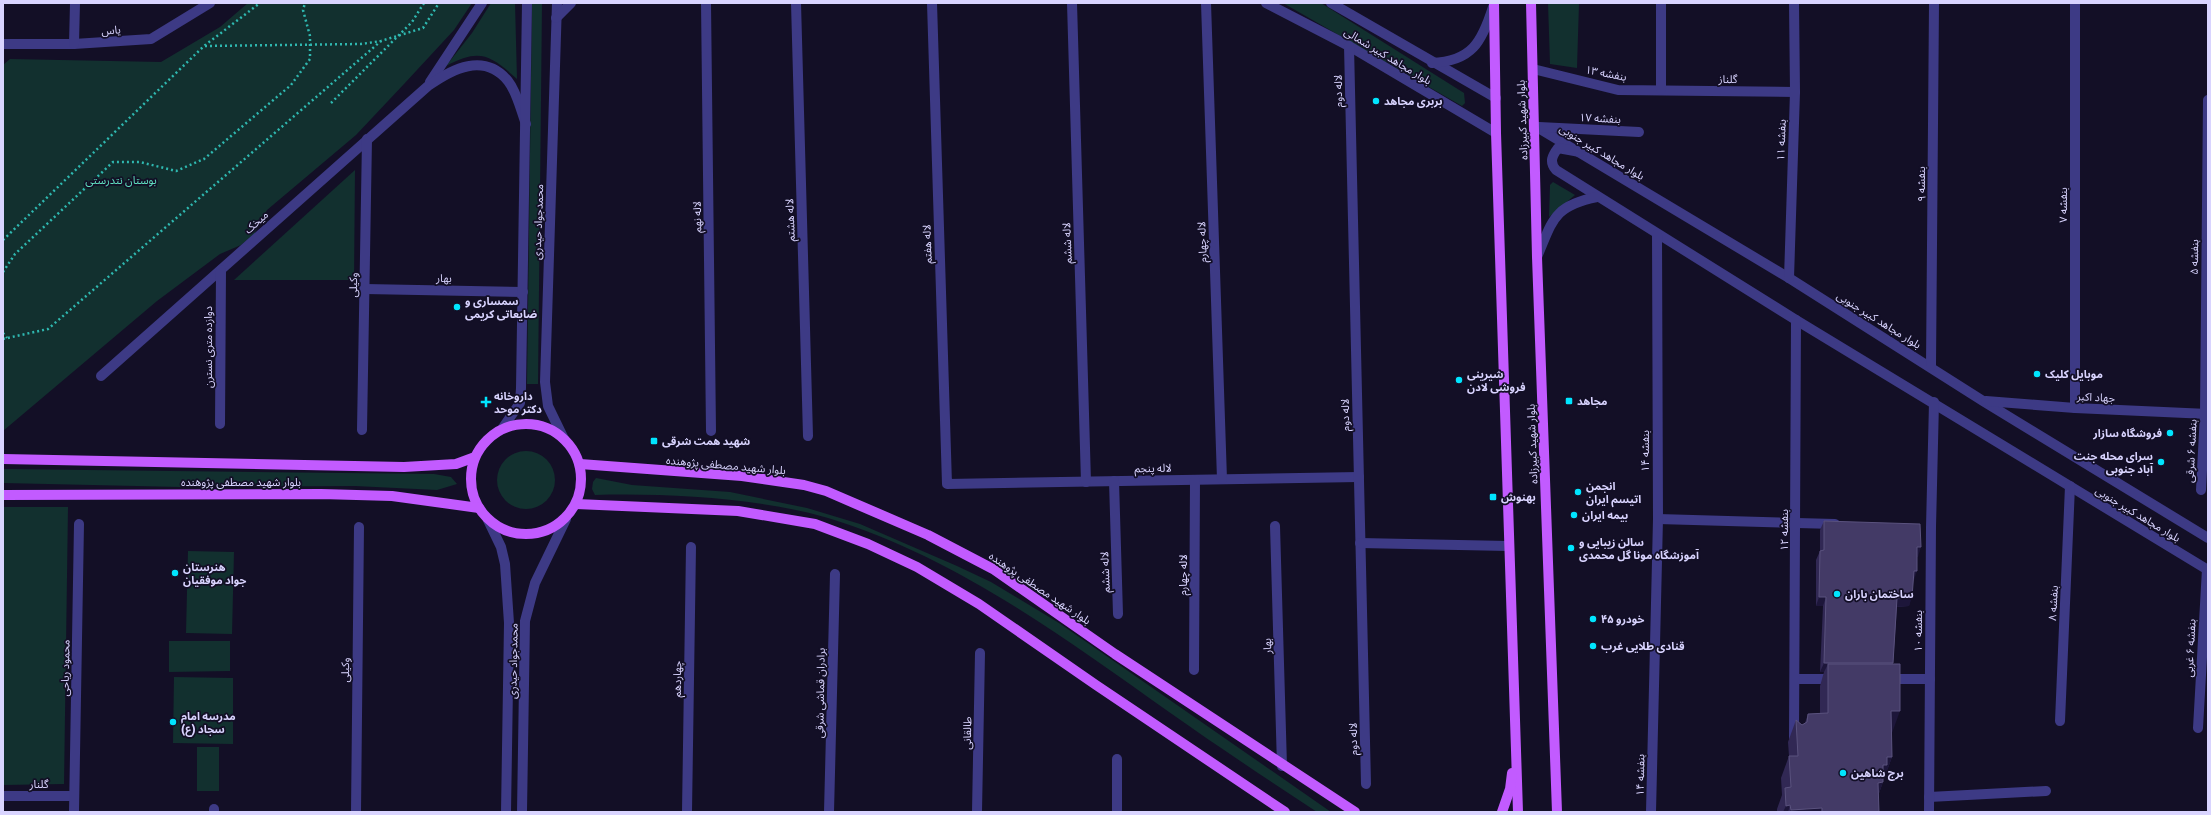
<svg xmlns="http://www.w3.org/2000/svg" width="2211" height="815" font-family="Signika,'Noto Sans Arabic',sans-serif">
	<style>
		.green { fill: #12302f }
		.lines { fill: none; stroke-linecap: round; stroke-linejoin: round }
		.path { stroke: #2fb8b0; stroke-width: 2.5; stroke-dasharray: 2 3; stroke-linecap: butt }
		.minor { stroke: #3d3a85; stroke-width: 10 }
		.major { stroke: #c25bff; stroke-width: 10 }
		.wall { fill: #312854 }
		.shaded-wall { fill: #1d163a }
		.building { fill: #433a66; stroke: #5a527e }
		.poi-dot { fill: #00e5ff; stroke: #130f26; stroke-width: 1.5 }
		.labels { text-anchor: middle; stroke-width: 3.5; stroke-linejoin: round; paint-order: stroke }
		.street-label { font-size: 11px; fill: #d9d4ff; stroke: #130f26 }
		.poi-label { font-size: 11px; font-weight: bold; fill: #d9d4ff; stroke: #130f26; text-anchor: start }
		.park-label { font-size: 11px; fill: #5fe0c0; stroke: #130f26 }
	</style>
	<rect width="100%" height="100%" fill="#130f26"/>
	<g class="green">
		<polygon points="248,3 472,3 454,30 404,84 356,135 267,210 254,234 241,245 220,254 157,301 3,431 3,65 10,59 161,62 220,27"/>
		<path d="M491,3H515L517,79C490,55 480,48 446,66L472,33Z"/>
		<polygon points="532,3 542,3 538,384 527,384"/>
		<polygon points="1283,3 1321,3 1464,93 1465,103 1462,106"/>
		<polygon points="1548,3 1579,3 1577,68 1550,64"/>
		<polygon points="355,170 354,280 234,280"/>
		<polygon points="1553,182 1575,195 1549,217 1550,185"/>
		<circle cx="526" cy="480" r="29"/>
		<polygon points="3,469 434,474 451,477 457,484 437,490 355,486 181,487 3,483"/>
		<path d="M596,478L632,485L730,492L807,508L860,524L957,566L991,582L1059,623L1331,812H1317C1267,779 1217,746 1169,712C1063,637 954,556 828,518C760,498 667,493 595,495L592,489L593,482Z"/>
		<polygon points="3,507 68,507 64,784 3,785"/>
		<polygon points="188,551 234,552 232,634 186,633"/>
		<polygon points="169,641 230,641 230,671 169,672"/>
		<polygon points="174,677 233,678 233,744 173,743"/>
		<rect x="197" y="747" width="22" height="44"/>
	</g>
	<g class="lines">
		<g class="path">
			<polyline points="205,46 361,44 381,41 423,28 439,3"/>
			<polyline points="331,103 412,22 424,3"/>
			<polyline points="3,240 204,46 260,3"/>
			<polyline points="3,272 15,254 113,162 140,162 176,171 204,159 291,85 310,59 310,36 303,10 305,3"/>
			<polyline points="3,333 7,338"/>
			<polyline points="3,339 48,329 381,41"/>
		</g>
		<g class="minor">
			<polyline points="557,3 545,382 548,406 564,439"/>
			<polyline points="706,3 711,431"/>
			<polyline points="796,3 808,436"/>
			<polyline points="932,3 947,484 1359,477"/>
			<polyline points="1072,3 1086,482"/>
			<polyline points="1206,3 1222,479"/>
			<polyline points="1266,3 1349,46 1496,133"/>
			<polyline points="1331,3 1496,98"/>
			<polyline points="2075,3 2075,408"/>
			<polyline points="556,18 571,3"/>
			<polyline points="3,44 74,44 151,39 210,3"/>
			<polyline points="74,44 75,3"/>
			<polyline points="1349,46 1366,784"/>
			<path d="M1432,63C1472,61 1482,42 1493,7"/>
			<polyline points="1533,69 1618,90 1795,92"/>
			<polyline points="430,82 482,3"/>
			<polyline points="1661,90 1661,3"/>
			<polyline points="1535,126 1789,278 1983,401 2208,538"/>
			<polyline points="1539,127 1639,132"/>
			<path d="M1580,152L1558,148C1552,156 1549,162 1556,170L1796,320L2208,570"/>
			<path d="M1537,257C1553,220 1553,206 1597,197"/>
			<polyline points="1789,278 1795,92 1794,3"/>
			<polyline points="365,289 523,292"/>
			<polyline points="1931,366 1934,3"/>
			<path d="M101,376L428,86C452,69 484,52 508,81C517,92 521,111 526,124"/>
			<polyline points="1986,401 2075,408 2208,414"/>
			<polyline points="220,424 221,270"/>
			<polyline points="502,429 520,403 521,388 527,3"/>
			<polyline points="362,430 367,139"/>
			<polyline points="1114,481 1118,614"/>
			<polyline points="2201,490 2205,413 2208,100"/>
			<polyline points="1658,519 1835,524"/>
			<polyline points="488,520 501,547 505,564 509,623 506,812"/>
			<polyline points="1275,526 1282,766"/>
			<polyline points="1360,543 1508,546"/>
			<polyline points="1194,670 1195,480"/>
			<polyline points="1795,679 1835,679"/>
			<polyline points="1887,679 1930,679"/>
			<polyline points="2060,721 2070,486"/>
			<polyline points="2198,728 2207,569"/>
			<polyline points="1794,738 1796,320"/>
			<polyline points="3,796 74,796"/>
			<polyline points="1929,797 2046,791"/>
			<polyline points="74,812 79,524"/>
			<polyline points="214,812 214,809"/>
			<polyline points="356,812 359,527"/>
			<polyline points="522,812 525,621 535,583 566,519"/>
			<polyline points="687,812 691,547"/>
			<polyline points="829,812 835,574"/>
			<polyline points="977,812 980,653"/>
			<polyline points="1117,812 1117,759"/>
			<polyline points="1651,812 1658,519 1657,234"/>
			<polyline points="1929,812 1931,527 1934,402"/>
		</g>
		<g class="major">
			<polyline points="1494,3 1496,133 1518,812"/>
			<polyline points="1531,3 1537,257 1557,812"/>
			<circle cx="526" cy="479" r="55"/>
			<polyline points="3,459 404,467 456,464 475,457"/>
			<polyline points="580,464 742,476 804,485 826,491 928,535 993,569 1115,654 1355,812"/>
			<polyline points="3,495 321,494 392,496 479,508"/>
			<polyline points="576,504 738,511 815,524 868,544 917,567 979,604 1096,685 1285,812"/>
			<polyline points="1502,812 1510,789 1512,773"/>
		</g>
	</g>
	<polygon class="wall" points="1824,521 1918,557 1917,557 1909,606 1897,607 1893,664 1892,733 1892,757 1884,779 1883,779 1883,782 1878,796 1879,812 1777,812 1777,809 1782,795 1781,778 1789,756 1788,742 1796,720 1802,725 1805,723 1808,714 1820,714 1820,686 1824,672 1820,672 1823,606 1816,606 1816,560 1820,551 1820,530"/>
	<g class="shaded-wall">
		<polygon points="1917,547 1921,547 1918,557 1914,557"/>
		<polygon points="1914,571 1917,571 1914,580 1910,580"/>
		<polygon points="1819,597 1826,597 1823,606 1816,606"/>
		<polygon points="1912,597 1909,606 1894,607 1897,598"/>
		<polygon points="1824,663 1828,664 1824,672 1820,672"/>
		<polygon points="1891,711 1900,711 1892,733"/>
		<polygon points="1887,757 1892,757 1884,779 1882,779 1883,782 1875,804 1875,787"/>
		<polygon points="1790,805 1788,812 1783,812 1786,806"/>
		<polygon points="1822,808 1821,812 1790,812 1791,810"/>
	</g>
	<g class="building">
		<polygon points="1824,521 1920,524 1921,547 1917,547 1917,571 1914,571 1912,597 1897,598 1893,663 1824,663 1826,597 1819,597 1820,551 1824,550"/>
		<polygon points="1828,664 1900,664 1900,711 1891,711 1892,757 1887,757 1887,765 1883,765 1883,782 1878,783 1879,812 1822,812 1822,808 1791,810 1790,805 1786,806 1785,788 1791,787 1789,756 1798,756 1796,720 1802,725 1807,722 1808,714 1828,713"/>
	</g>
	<g class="poi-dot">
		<circle cx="1376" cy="101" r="4"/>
		<circle cx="457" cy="307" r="4"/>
		<circle cx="2037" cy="374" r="4"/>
		<circle cx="1459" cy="380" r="4"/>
		<rect x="1565" y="397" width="8" height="8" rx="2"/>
		<path d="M484 396h4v4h4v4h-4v4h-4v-4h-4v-4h4z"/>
		<circle cx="2170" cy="433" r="4"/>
		<rect x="650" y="437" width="8" height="8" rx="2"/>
		<circle cx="2161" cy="462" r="4"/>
		<circle cx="1578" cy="492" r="4"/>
		<rect x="1489" y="493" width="8" height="8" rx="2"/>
		<circle cx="1574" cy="515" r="4"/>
		<circle cx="1571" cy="548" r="4"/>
		<circle cx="175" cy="573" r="4"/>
		<circle cx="1837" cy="594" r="4"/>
		<circle cx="1593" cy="619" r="4"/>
		<circle cx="1593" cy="646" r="4"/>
		<circle cx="173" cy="722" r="4"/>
		<circle cx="1843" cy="773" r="4"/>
	</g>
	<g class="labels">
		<g class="street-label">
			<text transform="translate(111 30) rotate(-4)" y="4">یاس</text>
			<text transform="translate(1388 56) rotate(31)" y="4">بلوار مجاهد کبیر شمالی</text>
			<text transform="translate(1606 73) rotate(11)" y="4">بنفشه ۱۳</text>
			<text transform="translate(1728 79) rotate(1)" y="4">گلناز</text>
			<text transform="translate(1338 91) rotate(-91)" y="4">لاله دوم</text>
			<text transform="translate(1600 118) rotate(3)" y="4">بنفشه ۱۷</text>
			<text transform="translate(1522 120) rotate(-92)" y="4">بلوار شهید کبیرزاده</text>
			<text transform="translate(1781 140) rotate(-88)" y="4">بنفشه ۱۱</text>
			<text transform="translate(1602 152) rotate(31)" y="4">بلوار مجاهد کبیر جنوبی</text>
			<text transform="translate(1921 184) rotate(-90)" y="4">بنفشه ۹</text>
			<text transform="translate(2063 205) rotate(-90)" y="4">بنفشه ۷</text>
			<text transform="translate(697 217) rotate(-91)" y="4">لاله نهم</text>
			<text transform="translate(790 220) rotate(-92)" y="4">لاله هشتم</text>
			<text transform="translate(256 222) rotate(-42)" y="4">میخک</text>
			<text transform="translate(538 222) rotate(-88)" y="4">محمدجواد حیدری</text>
			<text transform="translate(1202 242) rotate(-92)" y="4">لاله چهارم</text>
			<text transform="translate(1067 243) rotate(-92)" y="4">لاله ششم</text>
			<text transform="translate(927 244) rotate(-92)" y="4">لاله هفتم</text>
			<text transform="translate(2194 257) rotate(-89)" y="4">بنفشه ۵</text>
			<text transform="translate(444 278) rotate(1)" y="4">بهار</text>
			<text transform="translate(353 285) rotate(-89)" y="4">وکیلی</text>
			<text transform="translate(1879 320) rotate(32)" y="4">بلوار مجاهد کبیر جنوبی</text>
			<text transform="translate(208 347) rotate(-90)" y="4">دوازده متری نسترن</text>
			<text transform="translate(2096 397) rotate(3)" y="4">جهاد اکبر</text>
			<text transform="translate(1345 415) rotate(-91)" y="4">لاله دوم</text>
			<text transform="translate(1532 444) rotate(-92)" y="4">بلوار شهید کبیرزاده</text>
			<text transform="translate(1645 451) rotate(-90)" y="4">بنفشه ۱۴</text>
			<text transform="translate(2191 451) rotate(-87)" y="4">بنفشه ۶ شرقی</text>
			<text transform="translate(726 465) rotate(5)" y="4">بلوار شهید مصطفی پژوهنده</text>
			<text transform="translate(1153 468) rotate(-1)" y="4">لاله پنجم</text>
			<text x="241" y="486">بلوار شهید مصطفی پژوهنده</text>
			<text transform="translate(2138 514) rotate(31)" y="4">بلوار مجاهد کبیر جنوبی</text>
			<text transform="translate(1784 530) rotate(-90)" y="4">بنفشه ۱۲</text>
			<text transform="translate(1105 572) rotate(-92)" y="4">لاله ششم</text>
			<text transform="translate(1183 575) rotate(-90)" y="4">لاله چهارم</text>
			<text transform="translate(1040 588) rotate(34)" y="4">بلوار شهید مصطفی پژوهنده</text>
			<text transform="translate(2053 603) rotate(-87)" y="4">بنفشه ۸</text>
			<text transform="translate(1918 631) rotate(-90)" y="4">بنفشه ۱۰</text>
			<text transform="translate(1267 646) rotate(-92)" y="4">بهار</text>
			<text transform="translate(2190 648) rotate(-87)" y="4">بنفشه ۶ غربی</text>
			<text transform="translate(513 661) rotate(-89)" y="4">محمدجواد حیدری</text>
			<text transform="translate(65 668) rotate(-89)" y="4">محمود ریاحی</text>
			<text transform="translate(345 670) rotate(-89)" y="4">وکیلی</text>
			<text transform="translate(677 679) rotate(-89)" y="4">چهاردهم</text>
			<text transform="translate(820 693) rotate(-89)" y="4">برادران قماشی شرقی</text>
			<text transform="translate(967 733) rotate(-89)" y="4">طالقانی</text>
			<text transform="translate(1353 739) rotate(-91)" y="4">لاله دوم</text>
			<text transform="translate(1640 775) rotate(-89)" y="4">بنفشه ۱۴</text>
			<text x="39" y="788">گلنار</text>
		</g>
		<g class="poi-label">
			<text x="1384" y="105">بربری مجاهد</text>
			<text x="465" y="305">سمساری و<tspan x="465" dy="13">ضایعاتی کریمی</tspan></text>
			<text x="1467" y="378">شیرینی<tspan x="1467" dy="13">فروشی لادن</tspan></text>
			<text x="2045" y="378">موبایل کلیک</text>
			<text x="494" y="400">داروخانه<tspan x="494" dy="13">دکتر موحد</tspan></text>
			<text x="1577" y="405">مجاهد</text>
			<text x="2162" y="437" text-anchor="end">فروشگاه سازار</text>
			<text x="662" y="445">شهید همت شرقی</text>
			<text x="2153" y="460" text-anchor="end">سرای محله جنت<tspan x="2153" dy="13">آباد جنوبی</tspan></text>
			<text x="1586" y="490">انجمن<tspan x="1586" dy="13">اتیسم ایران</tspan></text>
			<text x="1501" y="501">بهنوش</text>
			<text x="1582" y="519">بیمه ایران</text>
			<text x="1579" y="546">سالن زیبایی و<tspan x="1579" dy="13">آموزشگاه مونا گل محمدی</tspan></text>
			<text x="183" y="571">هنرستان<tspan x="183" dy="13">جواد موفقیان</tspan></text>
			<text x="1845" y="598">ساختمان باران</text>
			<text x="1601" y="623">خودرو ۴۵</text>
			<text x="1601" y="650">قنادی طلایی غرب</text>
			<text x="181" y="720">مدرسه امام<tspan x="181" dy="13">سجاد (ع)</tspan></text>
			<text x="1851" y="777">برج شاهین</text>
		</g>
		<g class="park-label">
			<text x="121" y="184">بوستان نتدرستی</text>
		</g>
	</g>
	<rect width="2211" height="815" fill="none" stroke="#d9d4ff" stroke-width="8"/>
</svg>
